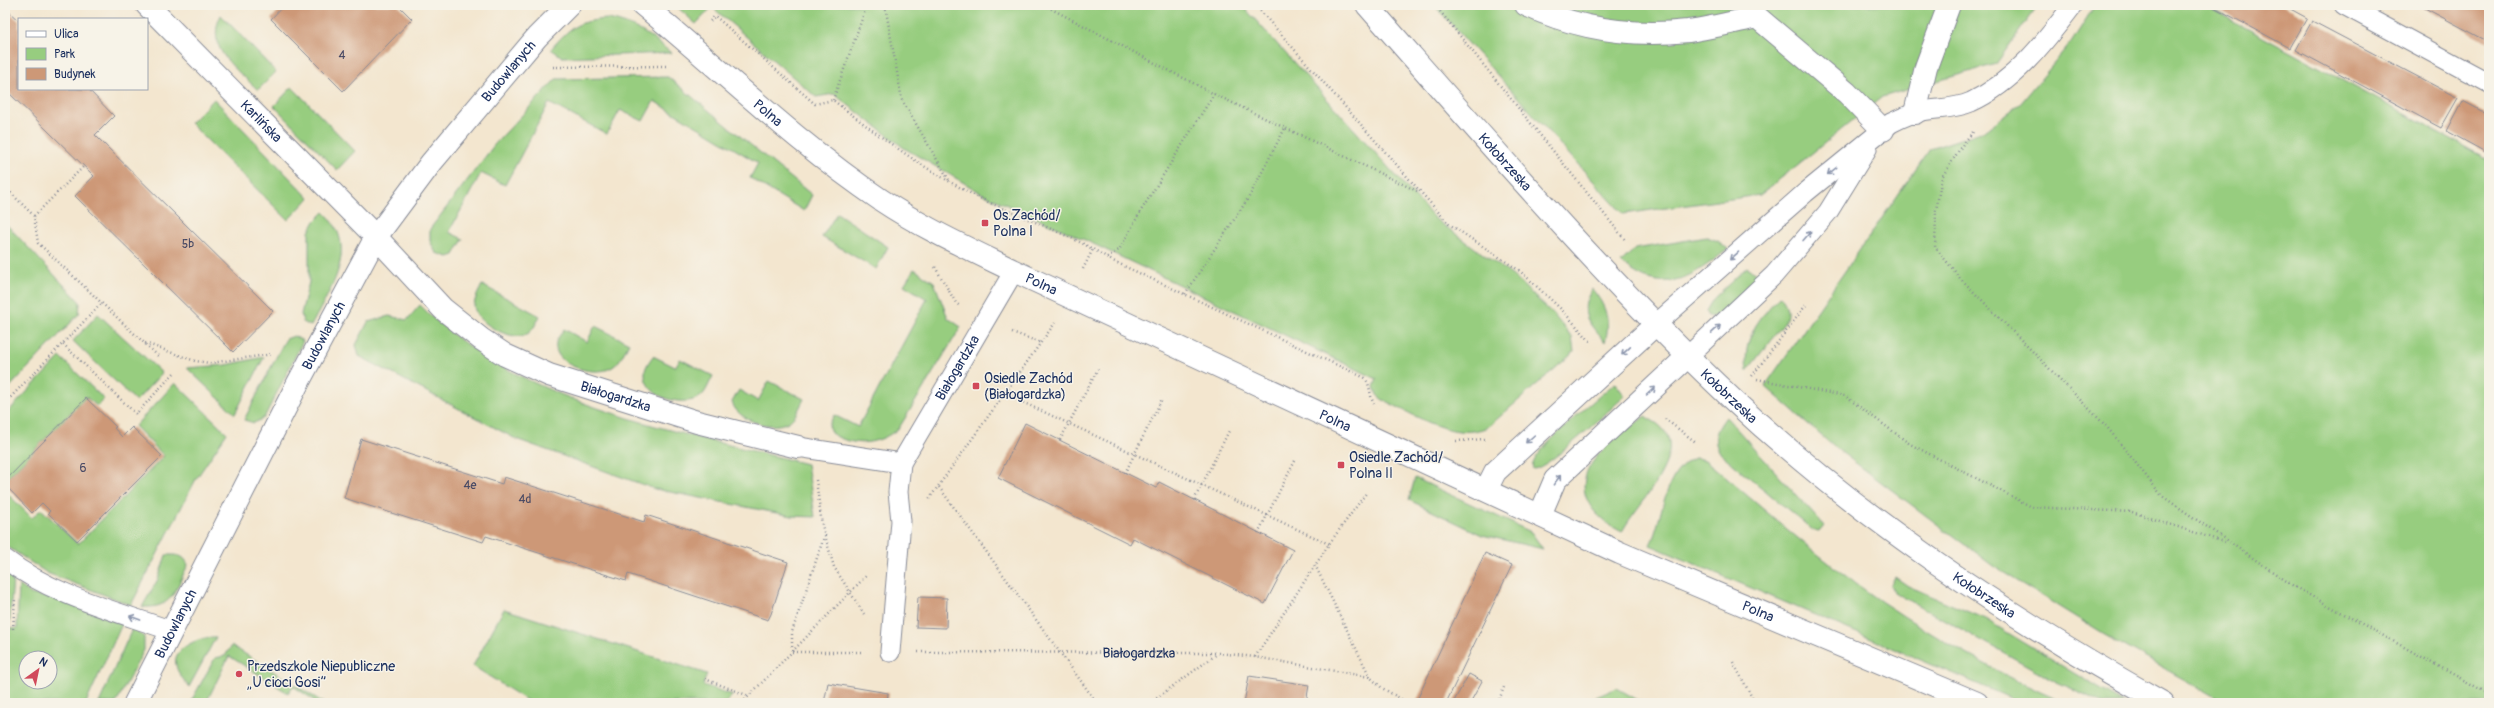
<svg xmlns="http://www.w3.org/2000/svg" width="2494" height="708" font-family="Pangolin,sans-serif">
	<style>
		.green { fill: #97cd7f; stroke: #597e6e; fill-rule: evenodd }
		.building { fill: #cd9877 }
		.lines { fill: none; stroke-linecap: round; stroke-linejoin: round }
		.service-casing { stroke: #878a96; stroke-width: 21 }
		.minor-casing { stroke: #878a96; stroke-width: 24 }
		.secondary-casing { stroke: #878a96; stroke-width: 24 }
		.path { stroke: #878a96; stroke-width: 2.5; stroke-dasharray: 1 3; stroke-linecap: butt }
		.service { stroke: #fff; stroke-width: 19 }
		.minor { stroke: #fff; stroke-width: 22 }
		.secondary { stroke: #fff; stroke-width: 22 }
		.oneway { stroke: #8d97ae }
		.poi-dot { fill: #d1495b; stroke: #f7f3e8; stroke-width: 1.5 }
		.labels { text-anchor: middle; stroke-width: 3; stroke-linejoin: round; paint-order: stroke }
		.number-label { font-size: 12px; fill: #484964 }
		.street-label { font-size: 14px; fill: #1b2f5e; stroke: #f7f3e8 }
		.poi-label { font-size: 14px; fill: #1b2f5e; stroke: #f7f3e8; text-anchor: start }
	</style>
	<rect width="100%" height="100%" fill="#f7f3e8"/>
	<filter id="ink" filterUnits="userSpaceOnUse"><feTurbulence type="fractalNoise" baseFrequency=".025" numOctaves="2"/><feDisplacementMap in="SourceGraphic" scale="8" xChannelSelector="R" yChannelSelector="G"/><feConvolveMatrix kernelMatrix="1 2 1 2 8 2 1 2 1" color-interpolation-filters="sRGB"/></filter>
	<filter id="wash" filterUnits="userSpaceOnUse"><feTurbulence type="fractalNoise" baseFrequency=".012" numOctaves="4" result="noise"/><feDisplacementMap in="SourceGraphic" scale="16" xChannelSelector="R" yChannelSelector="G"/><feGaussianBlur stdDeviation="0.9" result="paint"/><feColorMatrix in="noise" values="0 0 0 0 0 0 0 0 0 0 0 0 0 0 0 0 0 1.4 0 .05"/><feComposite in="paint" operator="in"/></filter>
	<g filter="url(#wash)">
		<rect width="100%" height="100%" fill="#f3e6cf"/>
		<g class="green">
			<path d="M675,5H1242L1434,218L1513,276L1552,313L1572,337L1574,352L1488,427C1453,442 1416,415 1383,400L1377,395L1374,387L1377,379L1085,240L983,194L904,148L834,94L816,97L712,7L696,24Z"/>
			<polygon points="1434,5 2038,5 1996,64 1882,97 1760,195 1623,214"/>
			<polygon points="2095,5 2204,5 2489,160 2489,703 2226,703 2103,634 1993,566 1833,446 1765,386 1930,149 1984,131 2021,103 2071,43"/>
			<path d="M221,15L276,72L258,90C237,69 204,49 221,15Z"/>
			<path d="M608,19C635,24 651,36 671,53L562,57L551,49C571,26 578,21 608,19Z"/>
			<polygon points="668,77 812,195 804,211 750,178 758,163 654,101 643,121 620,110 607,134 549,103 505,185 481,173 449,232 463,239 454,255 448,257 436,253 430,241 430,229 495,144 556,79"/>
			<polygon points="292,87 355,151 337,170 274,106"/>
			<polygon points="214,99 309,198 288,220 190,123"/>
			<path d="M324,212C361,248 330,289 311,326L303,322L301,314L309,282V232L315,221Z"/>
			<polygon points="837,213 888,247 876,269 822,237"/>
			<polygon points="5,223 80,302 79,314 5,392"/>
			<path d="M1707,237L1718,241L1728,249C1692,278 1661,298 1621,262L1635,249Z"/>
			<path d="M1747,267L1758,276C1745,289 1729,313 1711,317L1707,315L1706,311L1713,299Z"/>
			<path d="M914,269L934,282L948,318L961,327L899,428C879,445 853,448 831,433L829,425L834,415L858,427L927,299L904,285Z"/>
			<path d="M482,285L540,316C536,323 533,332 525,335C510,341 474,322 474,305C475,298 479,291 482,285Z"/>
			<path d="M1592,289C1606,306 1611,320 1605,342C1589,323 1577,314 1592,289Z"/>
			<path d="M1780,296C1787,305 1789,311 1785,322L1747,371C1742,338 1759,318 1780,296Z"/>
			<path d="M420,305C515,403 679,432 807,464L815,517L792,516L655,489L516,439L359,356L356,345L368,322L389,316L407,320Z"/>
			<polygon points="98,314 162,373 136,401 73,341"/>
			<path d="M595,326L629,343C625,350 621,361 614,366C598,379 551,366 556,342C557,338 562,333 564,329L587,342Z"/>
			<polygon points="294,336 303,341 264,418 254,423 244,420 283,344 286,339"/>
			<path d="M653,356L675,367L680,359L713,376C709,383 706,393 700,397C682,408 643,397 645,372C645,367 650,360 653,356Z"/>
			<polygon points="60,357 104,399 97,406 86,397 5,480 5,415"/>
			<polygon points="264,357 235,414 187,368 226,365"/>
			<path d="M769,381L804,399C800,406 796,418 788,422C772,431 737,421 732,402L739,390L758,401Z"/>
			<polygon points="175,383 227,433 196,479 131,605 47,573 5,545 5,491 32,518 41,509 78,544 164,456 135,426"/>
			<path d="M1615,383L1625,396C1611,408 1547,470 1533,469C1525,456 1602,394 1615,383Z"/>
			<path d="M1645,416C1650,420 1658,423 1662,428C1689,456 1634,507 1622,532C1596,519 1571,494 1592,463C1604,444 1628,430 1645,416Z"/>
			<path d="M1726,417L1824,526L1819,532L1814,531L1721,454C1711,440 1716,430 1726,417Z"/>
			<path d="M1695,458L1705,460C1763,508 1820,560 1882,602C1939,640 2002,676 2065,703H2022L1650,545C1664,518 1662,472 1695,458Z"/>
			<polygon points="1415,478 1531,532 1543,549 1482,535 1409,500"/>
			<path d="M166,555C176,555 184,554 188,565C175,589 174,609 142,607L158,579Z"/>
			<path d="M5,573L13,579L9,629L17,628L19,585L31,594L67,602L122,624L86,703H5ZM26,658H50V682H26Z"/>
			<polygon points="1895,577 1908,586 1985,619 2123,703 2104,703 2057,682 1894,592 1890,586"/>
			<polygon points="504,609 707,674 703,685 733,695 725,703 531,703 473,666"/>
			<polygon points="133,627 144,637 144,650 116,703 99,703"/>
			<path d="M216,637L189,687C185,681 177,673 176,665C171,648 202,636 216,637Z"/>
			<polygon points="232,645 234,647 324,703 312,703 314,700 293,686 288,693 229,656 206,703 190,703 215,658 225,656"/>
			<polygon points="1617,688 1643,703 1582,703"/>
		</g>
		<g id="blocks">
			<g class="building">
				<polygon points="284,5 398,5 412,19 343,91 271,19"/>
				<polygon points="2210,5 2283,5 2307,18 2290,48"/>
				<polygon points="2419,5 2489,5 2489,42"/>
				<polygon points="8,11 19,21 19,89 88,89 114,116 95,135 273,311 233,352 75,196 94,176 5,89 5,14"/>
				<polygon points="2312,21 2458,98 2441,128 2296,50"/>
				<polygon points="2463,101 2489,115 2489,154 2447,131"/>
				<polygon points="86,398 116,427 114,428 122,437 132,427 162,456 77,541 48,513 50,511 42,503 32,513 5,485 5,481"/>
				<polygon points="1025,423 1156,488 1159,482 1293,550 1265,604 1133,538 1130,544 998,478"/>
				<polygon points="361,439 502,484 504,477 644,522 646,515 788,562 771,614 768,620 628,574 626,581 486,536 483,542 344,498"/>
				<polygon points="1485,553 1512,565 1446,703 1423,703 1417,700"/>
				<polygon points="918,597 947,598 946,628 916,627"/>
				<polygon points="1469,674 1482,681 1470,703 1453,703"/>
				<polygon points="1249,676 1309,685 1306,703 1244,703"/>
				<polygon points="828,683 888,693 887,703 824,703"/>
			</g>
		</g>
	</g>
	<g filter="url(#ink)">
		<use href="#blocks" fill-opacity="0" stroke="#878a96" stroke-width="1"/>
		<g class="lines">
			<g class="service-casing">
				<g id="service">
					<polyline points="2344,5 2489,83"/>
					<path d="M1655,325L1805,193L1891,123C1901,118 1911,113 1923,111C1939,108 1955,109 1971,102C2014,82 2045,42 2073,5"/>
					<polyline points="1688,356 1774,275 1828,212 1867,149"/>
					<path id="s2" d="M798,447L901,463L1014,271"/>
					<path d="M5,559C53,596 116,611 172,631"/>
					<polyline points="890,652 901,521 898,492 901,463"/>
				</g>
			</g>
			<g class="minor-casing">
				<g id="minor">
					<path id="s3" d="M147,5L376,237L443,309L481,339L505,355L549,375L697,422L798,447"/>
					<path id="s4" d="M643,5C722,70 796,143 881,200C923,228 969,249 1014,271L1620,553L1977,703"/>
					<path d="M1526,5C1577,29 1632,37 1688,31C1711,28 1734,22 1757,17L1847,93L1883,130"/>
					<polyline points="1915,113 1926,67 1949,5"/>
					<polyline points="1486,490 1495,472 1655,325"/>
					<polyline points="1540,515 1555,480 1688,356"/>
					<path id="s5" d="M135,703L298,383L376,237L431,163L537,37L569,5"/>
				</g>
			</g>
			<g class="secondary-casing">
				<g id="secondary">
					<path id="s6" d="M1367,5C1485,139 1601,275 1731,398C1860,519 2009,617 2163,703"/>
				</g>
			</g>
			<g class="path">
				<polyline points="885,5 902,100 949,180"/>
				<polyline points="1044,5 1214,94 1417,191"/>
				<polyline points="1255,5 1449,224 1520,271 1561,309 1591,342"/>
				<polyline points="1435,5 1626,241"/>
				<path d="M710,21L715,16L815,104L833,100C880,137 926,171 980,198C1023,219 1070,233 1111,260L1365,378C1371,386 1369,395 1374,404"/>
				<polyline points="553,67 668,66"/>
				<polyline points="833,100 867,5"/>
				<polyline points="1973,132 1963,144 1942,177 1936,210 1935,247 1960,278 2107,427 2162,496 2295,587 2489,694"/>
				<polyline points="5,187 34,216 38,243 158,356"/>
				<polyline points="34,216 84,166"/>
				<polyline points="1107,257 1119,250 1142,209 1214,94"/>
				<polyline points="935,267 956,303 960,306"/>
				<polyline points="1083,269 1093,249"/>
				<polyline points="1185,294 1249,197 1285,128"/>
				<polyline points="1012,332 1041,343"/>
				<polyline points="145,343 195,361 210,363 273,354"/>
				<polyline points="63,344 136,414 175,372"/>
				<polyline points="1752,376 1806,305"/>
				<polyline points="1757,379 1845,396 1910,444 2032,507 2132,512 2224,542"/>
				<polyline points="1005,394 1329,544"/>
				<polyline points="5,403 101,304"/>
				<polyline points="1665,419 1697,443"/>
				<polyline points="1060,440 1098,369"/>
				<polyline points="1456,441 1485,439"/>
				<polyline points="1125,473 1162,399"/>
				<polyline points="816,480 822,525 834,567 864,614"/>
				<polyline points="939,487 1097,703"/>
				<polyline points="929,499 1055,323"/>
				<polyline points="1194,500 1230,429"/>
				<polyline points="1258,533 1296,459"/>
				<polyline points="1315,565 1370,677"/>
				<polyline points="13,629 15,599"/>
				<polyline points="792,651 792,632 824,537"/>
				<polyline points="792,652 861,652"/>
				<path id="s1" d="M918,652L1218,653L1255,657L1370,677L1382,688L1408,703"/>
				<polyline points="1255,657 1329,544 1367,492"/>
				<polyline points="1733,662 1755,703"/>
				<polyline points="705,679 749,696"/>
				<polyline points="742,703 867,575"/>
				<polyline points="1150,703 1217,654"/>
				<polyline points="1498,703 1504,687"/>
			</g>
			<use href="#service" class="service"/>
			<use href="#minor" class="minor"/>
			<use href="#secondary" class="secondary"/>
		</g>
		<defs><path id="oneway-shaft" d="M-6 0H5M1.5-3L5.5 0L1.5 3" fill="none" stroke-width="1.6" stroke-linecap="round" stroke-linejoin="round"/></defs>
		<g class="oneway">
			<use href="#oneway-shaft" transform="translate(1832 171) rotate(142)"/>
			<use href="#oneway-shaft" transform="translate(1807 236) rotate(-49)"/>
			<use href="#oneway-shaft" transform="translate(1734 256) rotate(139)"/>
			<use href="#oneway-shaft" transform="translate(1716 329) rotate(-43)"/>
			<use href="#oneway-shaft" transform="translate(1626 351) rotate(137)"/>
			<use href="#oneway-shaft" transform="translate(1651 391) rotate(-42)"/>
			<use href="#oneway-shaft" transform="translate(1530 439) rotate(138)"/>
			<use href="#oneway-shaft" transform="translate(1557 480) rotate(-53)"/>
			<use href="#oneway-shaft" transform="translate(135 618) rotate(-160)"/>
		</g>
	</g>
	<g class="poi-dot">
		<rect x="981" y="219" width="8" height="8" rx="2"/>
		<rect x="972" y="382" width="8" height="8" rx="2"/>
		<rect x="1337" y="461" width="8" height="8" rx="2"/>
		<circle cx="239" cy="674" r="4"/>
	</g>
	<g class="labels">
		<g class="number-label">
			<text x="342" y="59">4</text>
			<text x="188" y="248">5b</text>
			<text x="83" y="472">6</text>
			<text x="470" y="489">4e</text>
			<text x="525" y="503">4d</text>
		</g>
		<g class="street-label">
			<text dy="5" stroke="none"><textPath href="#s5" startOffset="737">Budowlanych</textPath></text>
			<text dy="5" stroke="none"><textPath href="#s4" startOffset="165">Polna</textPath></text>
			<text dy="5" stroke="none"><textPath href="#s3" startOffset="163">Karlińska</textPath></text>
			<text dy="5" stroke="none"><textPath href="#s6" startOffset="209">Kołobrzeska</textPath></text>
			<text dy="5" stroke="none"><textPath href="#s4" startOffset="489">Polna</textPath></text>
			<text dy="5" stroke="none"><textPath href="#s5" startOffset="413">Budowlanych</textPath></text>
			<text dy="5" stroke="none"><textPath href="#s2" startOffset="215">Białogardzka</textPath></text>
			<text dy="5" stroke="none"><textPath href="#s6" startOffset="533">Kołobrzeska</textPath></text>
			<text dy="5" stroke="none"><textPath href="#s3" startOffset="620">Białogardzka</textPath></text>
			<text dy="5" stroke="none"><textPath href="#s4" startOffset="813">Polna</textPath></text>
			<text dy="5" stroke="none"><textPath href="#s6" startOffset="857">Kołobrzeska</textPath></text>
			<text dy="5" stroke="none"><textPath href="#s4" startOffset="1277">Polna</textPath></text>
			<text dy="5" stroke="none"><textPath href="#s5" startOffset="89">Budowlanych</textPath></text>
			<text dy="5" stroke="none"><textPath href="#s1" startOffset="221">Białogardzka</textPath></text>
		</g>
		<g class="poi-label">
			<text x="993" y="220">Os.Zachód/<tspan x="993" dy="16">Polna I</tspan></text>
			<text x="984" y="383">Osiedle Zachód<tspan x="984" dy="16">(Białogardzka)</tspan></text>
			<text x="1349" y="462">Osiedle Zachód/<tspan x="1349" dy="16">Polna II</tspan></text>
			<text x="247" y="671">Przedszkole Niepubliczne<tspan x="247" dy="16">„U cioci Gosi”</tspan></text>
		</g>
	</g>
	<rect width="2494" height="708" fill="none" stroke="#f7f3e8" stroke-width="20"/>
	<rect x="18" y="18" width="130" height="72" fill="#f7f3e8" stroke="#9fa5b1"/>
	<rect x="26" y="31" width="20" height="6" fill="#ffffff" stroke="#9fa5b1"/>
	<text x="54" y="38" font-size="12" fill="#1b2f5e">Ulica</text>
	<rect x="26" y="48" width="20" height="12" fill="#97cd7f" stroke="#9fa5b1"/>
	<text x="54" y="58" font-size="12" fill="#1b2f5e">Park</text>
	<rect x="26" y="68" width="20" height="12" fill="#cd9877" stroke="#9fa5b1"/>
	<text x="54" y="78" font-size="12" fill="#1b2f5e">Budynek</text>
	<g transform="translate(38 670) rotate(33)"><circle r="19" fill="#f7f3e8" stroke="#9fa5b1"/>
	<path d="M0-3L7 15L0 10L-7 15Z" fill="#d1495b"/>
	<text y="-6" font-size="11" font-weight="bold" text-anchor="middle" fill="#1b2f5e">N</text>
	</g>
</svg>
